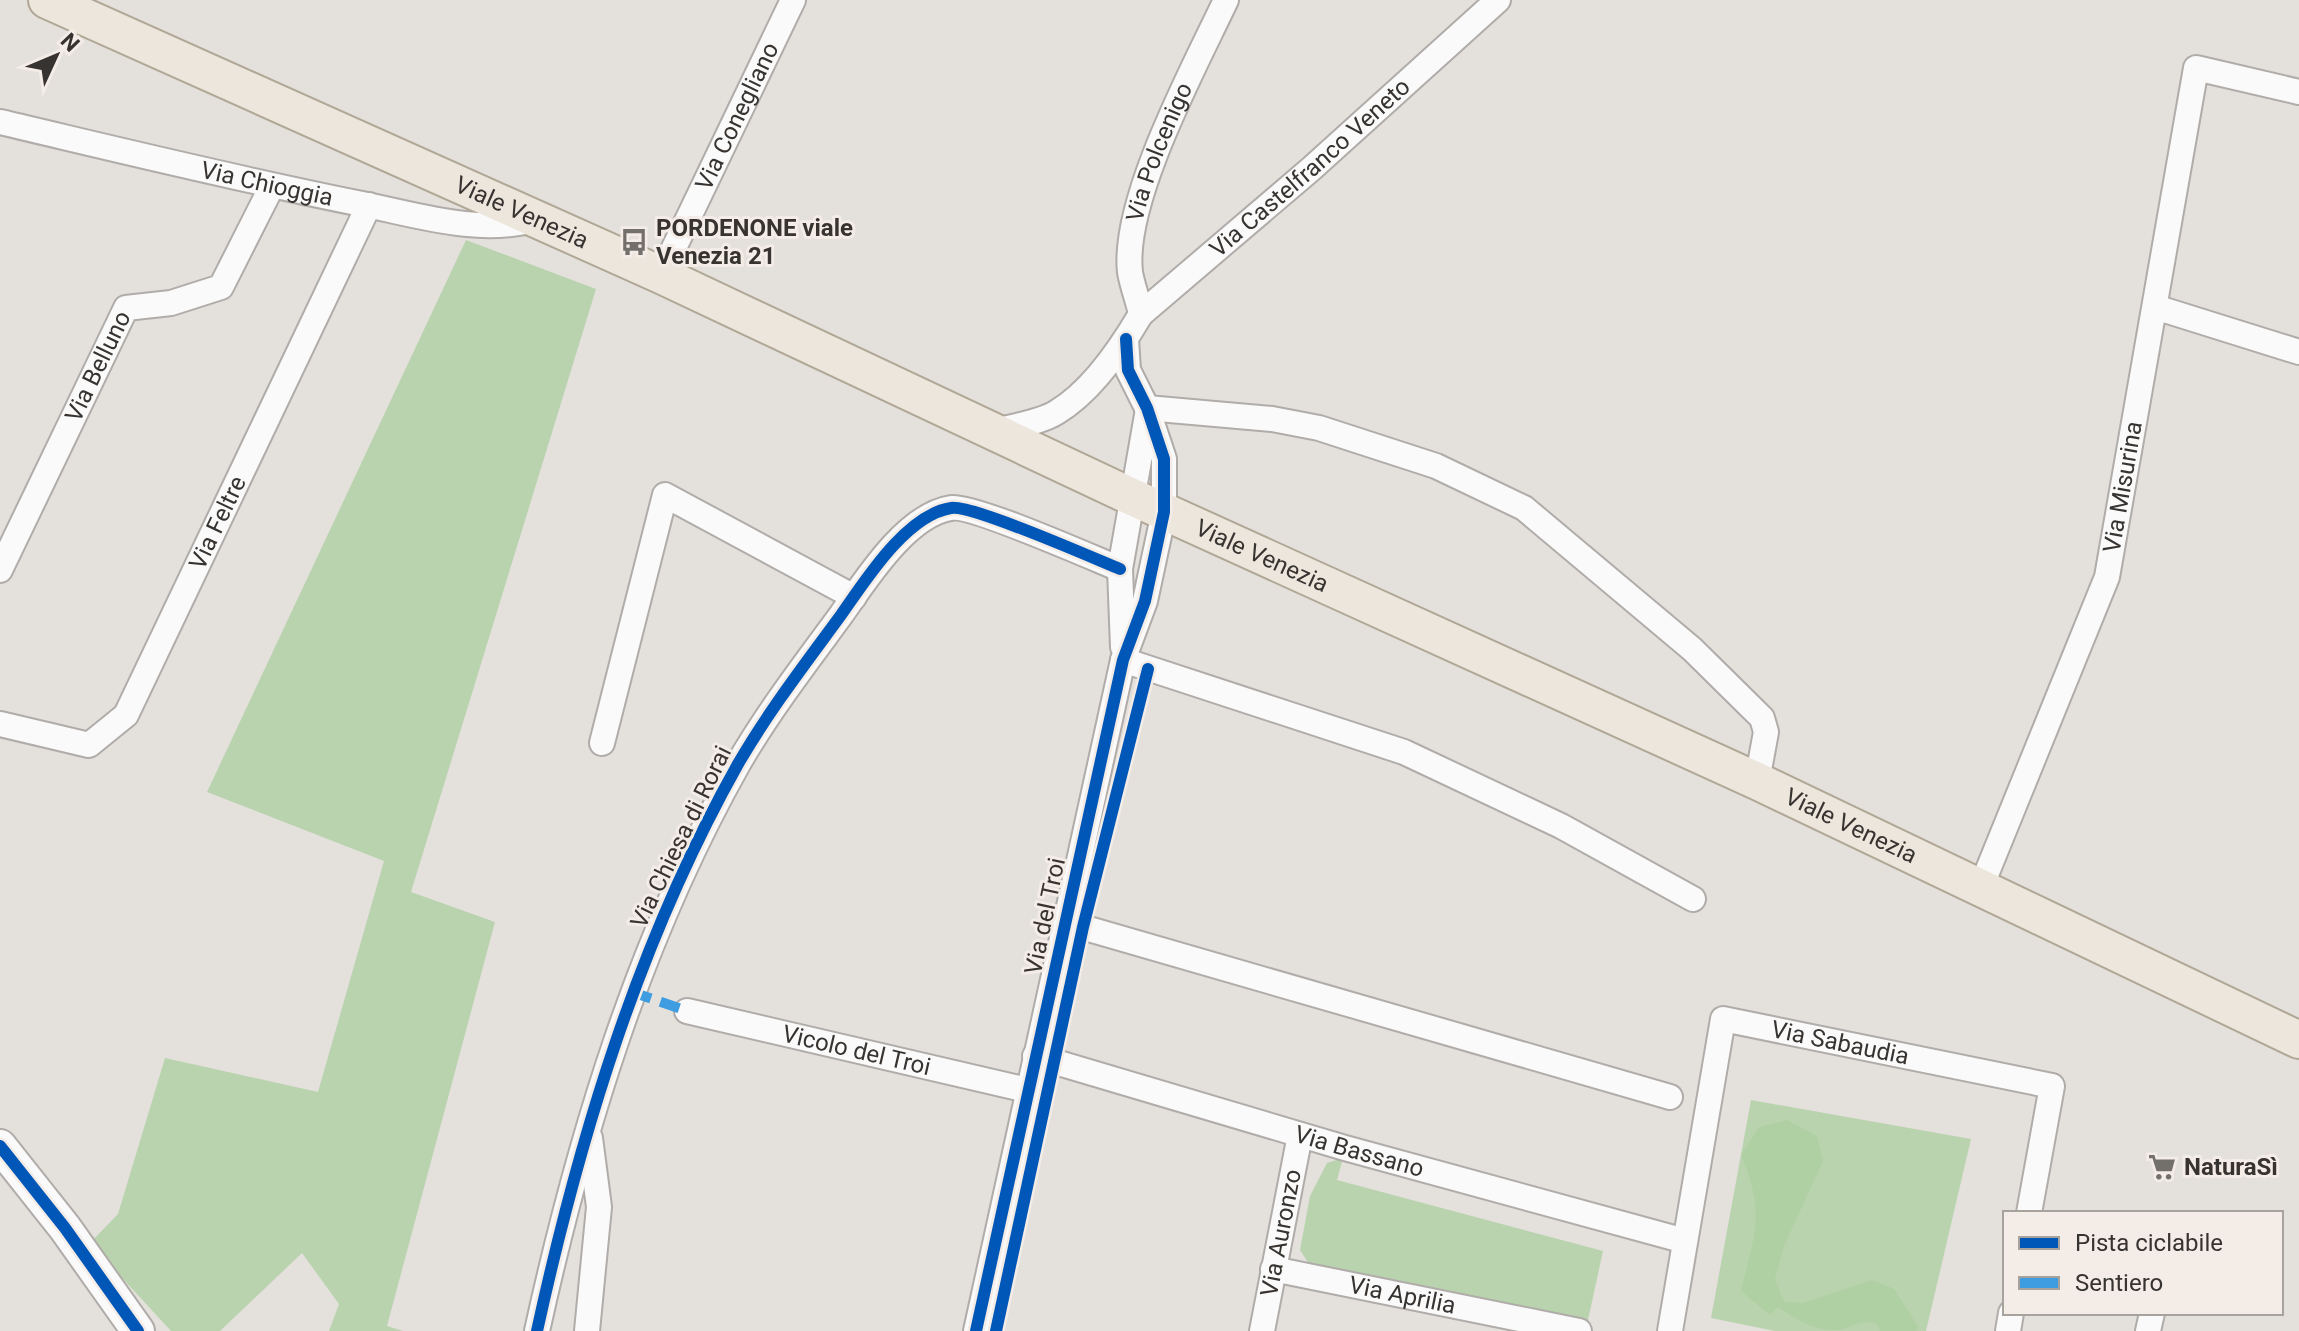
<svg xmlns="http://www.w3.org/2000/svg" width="2299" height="1331" font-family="Roboto,sans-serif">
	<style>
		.green { fill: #b9d3ae }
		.forest { fill: #afd0a2 }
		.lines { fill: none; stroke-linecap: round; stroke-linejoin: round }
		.street-casing { stroke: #b0aca9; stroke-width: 28 }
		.secondary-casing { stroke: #b0aca9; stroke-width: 36 }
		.primary-casing { stroke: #b1a796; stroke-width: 40 }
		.street { stroke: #fbfafa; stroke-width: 24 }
		.secondary { stroke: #fbfafa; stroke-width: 32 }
		.primary { stroke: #ece6dd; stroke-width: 36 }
		.quiet { stroke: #3e9de1; stroke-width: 10; stroke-dasharray: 20 10; stroke-linecap: butt }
		.cycleway-casing { stroke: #f4ece6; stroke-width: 17 }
		.cycleway { stroke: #0057b8; stroke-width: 12 }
		.labels { text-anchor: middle; stroke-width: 6; stroke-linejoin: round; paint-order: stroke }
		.street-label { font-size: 24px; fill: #363330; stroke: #f4ece6 }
		.poi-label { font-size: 24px; font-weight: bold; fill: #363330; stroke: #f4ece6; text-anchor: start }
	</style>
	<rect width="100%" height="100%" fill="#e4e0dc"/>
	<g class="green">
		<polygon points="466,240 596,289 411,892 495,922 387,1326 403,1331 329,1331 339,1304 302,1253 220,1331 171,1331 90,1243 118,1214 165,1058 318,1092 384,861 207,792"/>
		<polygon points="1751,1100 1971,1139 1926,1331 1775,1331 1711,1318"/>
		<polygon points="1343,1158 1337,1180 1603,1251 1588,1320 1309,1264 1300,1250 1310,1196 1327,1163"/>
	</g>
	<path class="forest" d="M1787,1120L1817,1136L1823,1161L1784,1246L1775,1279L1784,1302L1803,1303L1872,1280L1894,1289L1919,1328L1916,1331H1880L1876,1323C1855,1320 1856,1327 1839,1330C1814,1331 1797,1320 1778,1307L1770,1315L1741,1291C1755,1234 1765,1211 1741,1155L1759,1127Z"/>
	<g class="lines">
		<g class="street-casing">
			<g id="street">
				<path id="s1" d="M0,122C119,150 237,179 357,203C414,214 479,236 536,219"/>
				<path id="s2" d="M661,275L793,0"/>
				<polyline points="2155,307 2299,352"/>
				<path id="s3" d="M1141,314C1138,300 1132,285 1130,272C1122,200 1195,66 1226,0"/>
				<polyline points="1147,408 1272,419 1319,428 1436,466 1524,508 1692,649 1762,718 1766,732 1757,781"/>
				<path id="s4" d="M992,432C1012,426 1040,423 1057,412C1092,391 1121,348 1141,314L1311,169L1498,0"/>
				<path id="s5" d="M0,570L126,308L171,303L221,287L272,186"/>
				<polyline points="1123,647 1120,569 1147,415"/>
				<polyline points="1123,660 1404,752 1561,826 1693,899"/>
				<path id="s6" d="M0,724L89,745L126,715L369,205"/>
				<polyline points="602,743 665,495 854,597"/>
				<path id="s7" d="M1981,887L2107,577L2196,68L2299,92"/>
				<polyline points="1068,923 1670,1097"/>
				<path id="s8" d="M687,1011L1027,1090"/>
				<path id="s9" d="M1035,1056L1345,1148L1685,1241"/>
				<path id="s10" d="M1273,1269L1579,1331"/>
				<path d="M537,1331C580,1135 639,940 738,764C768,712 805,664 841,615C865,581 906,515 951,508C971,504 1093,558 1120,569"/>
				<polyline points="587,1331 599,1207 590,1138"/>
				<polyline points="976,1331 1123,660 1145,601 1164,512 1164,459 1147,408 1128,370 1126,339"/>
				<path id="s11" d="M1262,1331L1300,1135"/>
				<path id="s12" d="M1670,1331L1723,1019L2052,1086L2029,1213"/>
				<polyline points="2008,1331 2011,1313"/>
				<polyline points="2148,1331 2152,1313"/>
			</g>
		</g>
		<g class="secondary-casing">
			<polyline id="secondary" points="0,1146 65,1228 138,1331"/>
		</g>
		<g class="primary-casing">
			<g id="primary">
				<path id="s13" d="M47,0L661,275L1130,496L1757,781L2299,1040"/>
			</g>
		</g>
		<use href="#street" class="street"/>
		<use href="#secondary" class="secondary"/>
		<use href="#primary" class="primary"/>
		<polyline class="quiet" points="632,992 687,1011"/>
		<g class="cycleway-casing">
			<g id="cycleway">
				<polyline points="0,1146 65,1228 138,1331"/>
				<path d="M537,1331C580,1135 639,940 738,764C768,712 805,664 841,615C865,581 906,515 951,508C971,504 1093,558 1120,569"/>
				<polyline points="976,1331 1123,660 1145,601 1164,512 1164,459 1147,408 1128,370 1126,339"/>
				<polyline points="996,1331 1083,927 1148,669"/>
			</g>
		</g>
		<use href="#cycleway" class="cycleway"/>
	</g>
	<defs>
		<g id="bus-bare" transform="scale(2.16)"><path d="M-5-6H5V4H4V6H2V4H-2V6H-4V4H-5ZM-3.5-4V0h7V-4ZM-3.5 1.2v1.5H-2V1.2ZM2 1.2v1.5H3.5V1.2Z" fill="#73706c" stroke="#f4ece6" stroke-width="2.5" paint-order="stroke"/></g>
		<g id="supermarket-bare" transform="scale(2.16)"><path d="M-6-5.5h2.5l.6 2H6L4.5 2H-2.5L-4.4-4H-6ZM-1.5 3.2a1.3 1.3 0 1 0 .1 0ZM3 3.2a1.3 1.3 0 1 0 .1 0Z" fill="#73706c" stroke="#f4ece6" stroke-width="2.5" paint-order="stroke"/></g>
	</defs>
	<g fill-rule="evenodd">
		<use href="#bus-bare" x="634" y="242"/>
		<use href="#supermarket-bare" x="2162" y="1167"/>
	</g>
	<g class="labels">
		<g class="street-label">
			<text dy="8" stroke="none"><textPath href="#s2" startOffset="176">Via Conegliano</textPath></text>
			<text dy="8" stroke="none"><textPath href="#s3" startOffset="168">Via Polcenigo</textPath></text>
			<text dy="8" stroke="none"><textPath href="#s4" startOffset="422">Via Castelfranco Veneto</textPath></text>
			<text dy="8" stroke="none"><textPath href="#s1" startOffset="274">Via Chioggia</textPath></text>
			<text dy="8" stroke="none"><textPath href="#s13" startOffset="520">Viale Venezia</textPath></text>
			<text dy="8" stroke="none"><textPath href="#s5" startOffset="226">Via Belluno</textPath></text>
			<text dy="8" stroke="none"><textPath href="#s7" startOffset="426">Via Misurina</textPath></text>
			<text dy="8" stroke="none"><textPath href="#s6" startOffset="352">Via Feltre</textPath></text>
			<text dy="8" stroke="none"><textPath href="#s13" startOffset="1336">Viale Venezia</textPath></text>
			<text dy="8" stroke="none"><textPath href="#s13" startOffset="1984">Viale Venezia</textPath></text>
			<text transform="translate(681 837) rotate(-64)" y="8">Via Chiesa di Rorai</text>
			<text transform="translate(1045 916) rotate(-78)" y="8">Via del Troi</text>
			<text dy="8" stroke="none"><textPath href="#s12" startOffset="436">Via Sabaudia</textPath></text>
			<text dy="8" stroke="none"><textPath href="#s8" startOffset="174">Vicolo del Troi</textPath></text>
			<text dy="8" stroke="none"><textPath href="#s9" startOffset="338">Via Bassano</textPath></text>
			<text dy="8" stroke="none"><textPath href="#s11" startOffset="100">Via Auronzo</textPath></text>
			<text dy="8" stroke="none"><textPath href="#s10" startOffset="132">Via Aprilia</textPath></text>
		</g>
		<g class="poi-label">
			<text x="656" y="236">PORDENONE viale<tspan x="656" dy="28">Venezia 21</tspan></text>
			<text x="2184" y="1175">NaturaSì</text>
		</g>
	</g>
	<rect x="2003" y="1211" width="280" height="104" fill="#f4ece6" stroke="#a8a29d" stroke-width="2"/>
	<rect x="2019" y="1237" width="40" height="12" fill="#0057b8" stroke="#a8a29d" stroke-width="2"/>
	<text x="2075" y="1251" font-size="24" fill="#363330">Pista ciclabile</text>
	<rect x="2019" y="1277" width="40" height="12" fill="#3e9de1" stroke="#a8a29d" stroke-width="2"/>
	<text x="2075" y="1291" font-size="24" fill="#363330">Sentiero</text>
	<g transform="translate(56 56) rotate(46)" stroke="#f4ece6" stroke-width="6" paint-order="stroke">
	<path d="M0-6L14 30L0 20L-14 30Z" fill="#363330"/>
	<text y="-12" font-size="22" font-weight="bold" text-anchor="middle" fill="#363330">N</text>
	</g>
</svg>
